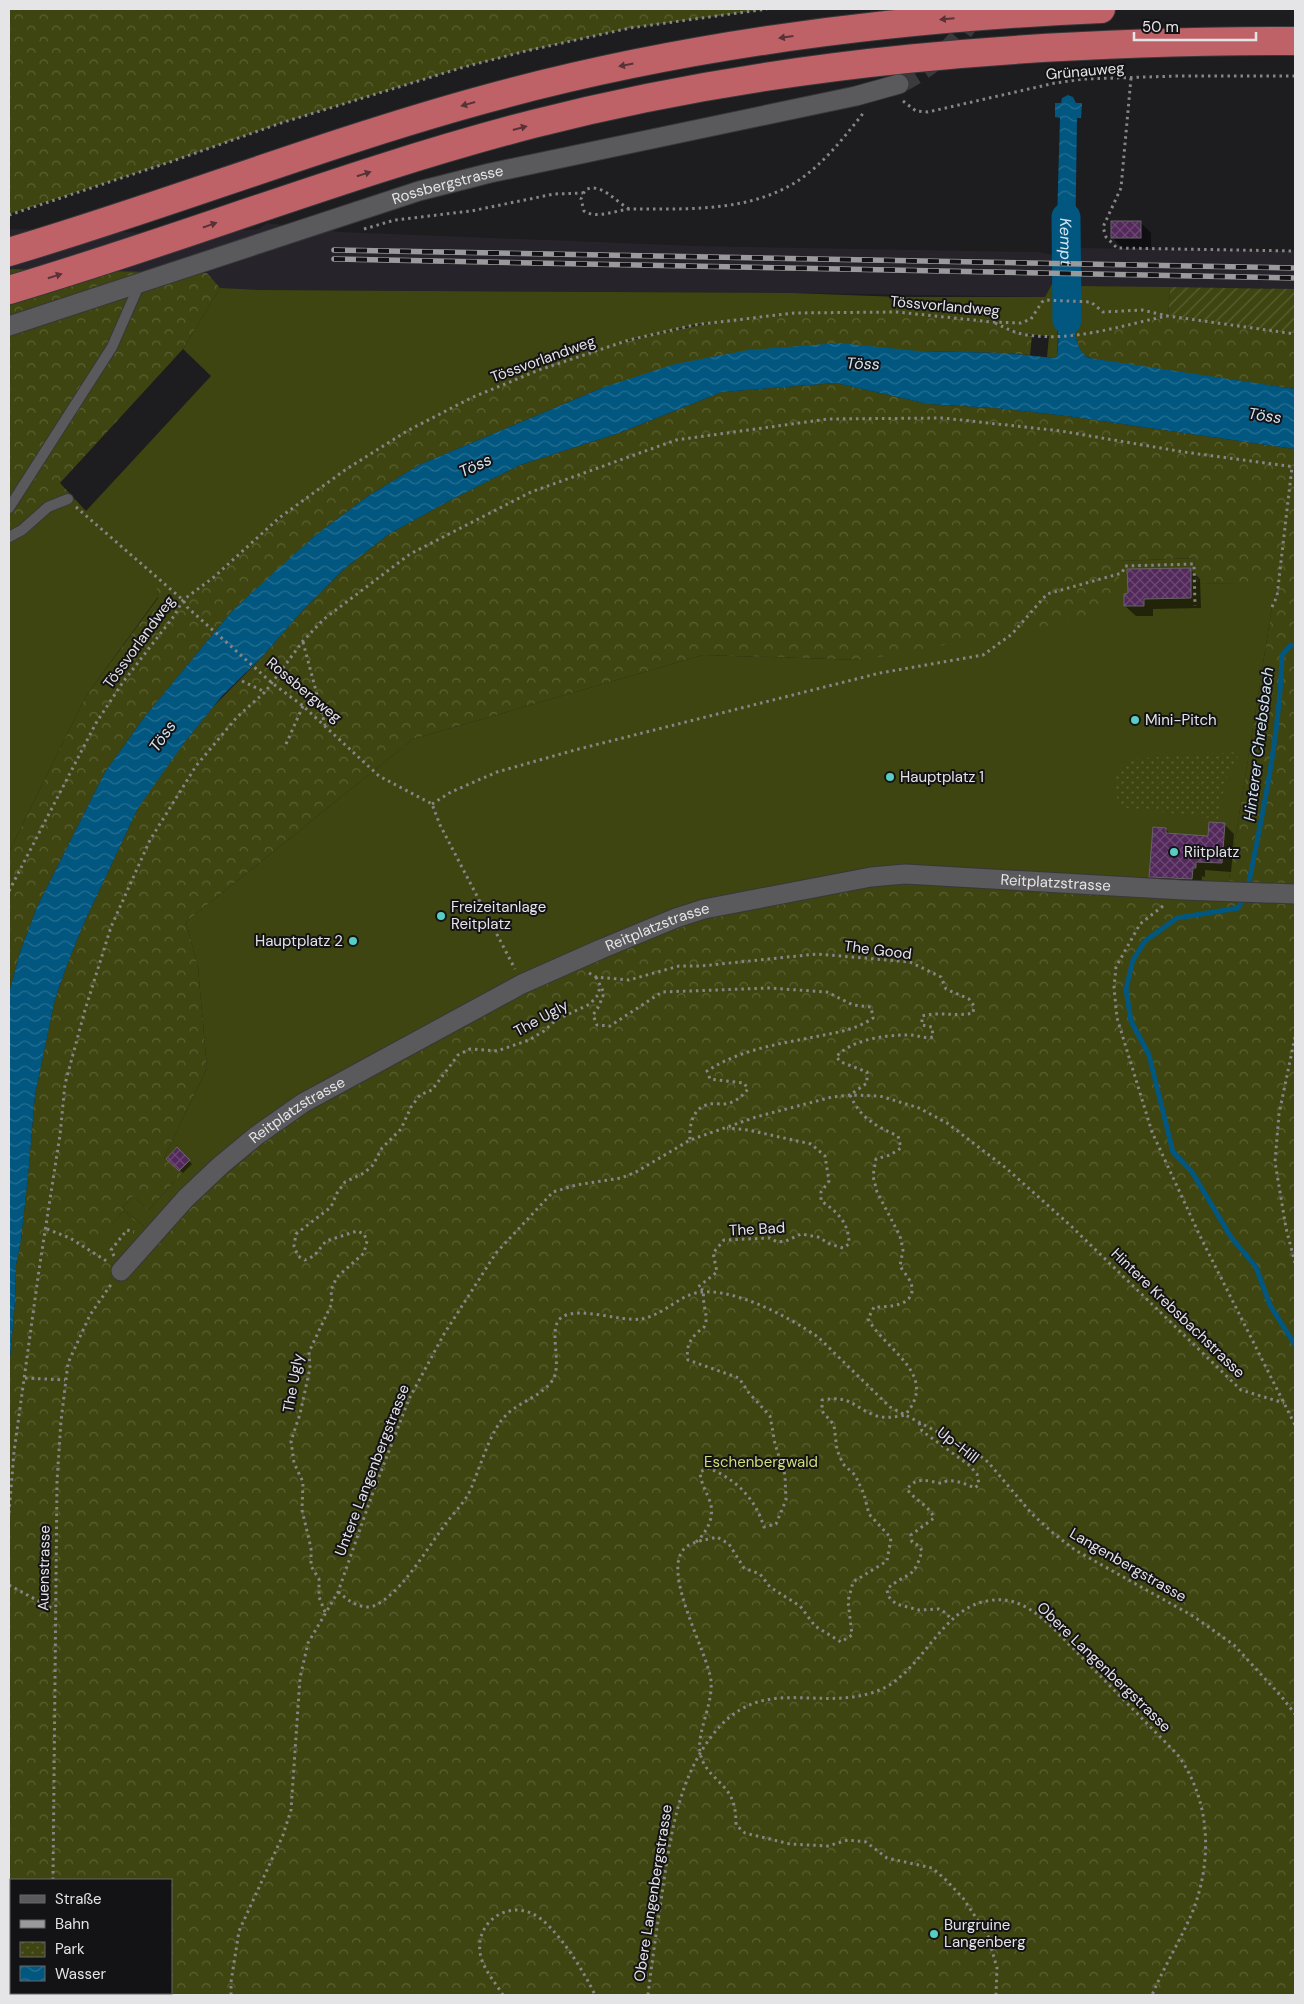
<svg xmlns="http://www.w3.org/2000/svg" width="1304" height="2004" font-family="'DM Sans',sans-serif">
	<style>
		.built { fill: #27232b }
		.grass { fill: #3f4510 }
		.forest { fill: url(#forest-crowns); fill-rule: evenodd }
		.park { fill: url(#park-dots) }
		.garden { fill: url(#garden-furrows) }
		.water { fill: url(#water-waves) }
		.shadow { fill: #0007 }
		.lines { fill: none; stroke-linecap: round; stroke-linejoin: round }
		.stream { stroke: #015780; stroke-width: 5 }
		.river { stroke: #015780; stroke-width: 29 }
		.building { fill: url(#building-cross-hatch); stroke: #646265 }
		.minor-tunnel { stroke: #3b3a3c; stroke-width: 19; stroke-dasharray: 19 9; stroke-linecap: butt }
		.service-casing { stroke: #383739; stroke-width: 12 }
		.minor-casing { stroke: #383739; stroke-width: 21 }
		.motorway-casing { stroke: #383739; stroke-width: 30 }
		.path { stroke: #868587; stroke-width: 3; stroke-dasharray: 2.5 4; stroke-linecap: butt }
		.service { stroke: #5a595c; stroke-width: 10 }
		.minor { stroke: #5a595c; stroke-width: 19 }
		.motorway { stroke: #bf6268; stroke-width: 28 }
		.rail-casing { stroke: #9a999b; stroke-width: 5.5 }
		.rail { stroke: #131215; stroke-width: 4; stroke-dasharray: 11; stroke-linecap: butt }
		.oneway { fill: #583236 }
		.poi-dot { fill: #56cec4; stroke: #131215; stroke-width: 2 }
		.labels { text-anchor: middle; stroke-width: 4; stroke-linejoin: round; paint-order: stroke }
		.street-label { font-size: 15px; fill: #e5e4e6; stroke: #131215 }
		.poi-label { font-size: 15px; fill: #e5e4e6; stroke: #131215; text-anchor: start }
		.park-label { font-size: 15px; fill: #d1de79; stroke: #131215 }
		.water-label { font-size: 16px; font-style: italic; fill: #d3e5f1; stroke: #131215 }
	</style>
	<defs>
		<pattern id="forest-crowns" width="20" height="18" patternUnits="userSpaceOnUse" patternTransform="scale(1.25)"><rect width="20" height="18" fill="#3f4510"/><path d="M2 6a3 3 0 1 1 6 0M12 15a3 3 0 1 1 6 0" fill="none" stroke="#5b6033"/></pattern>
		<pattern id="park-dots" width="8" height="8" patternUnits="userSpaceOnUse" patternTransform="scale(1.25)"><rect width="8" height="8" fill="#3f4510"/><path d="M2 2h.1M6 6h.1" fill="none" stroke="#5b6033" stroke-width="1.8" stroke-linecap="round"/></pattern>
		<pattern id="garden-furrows" width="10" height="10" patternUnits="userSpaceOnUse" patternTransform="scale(1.25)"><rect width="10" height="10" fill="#3f4510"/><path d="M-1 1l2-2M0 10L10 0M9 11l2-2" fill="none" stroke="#5b6033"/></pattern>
		<pattern id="water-waves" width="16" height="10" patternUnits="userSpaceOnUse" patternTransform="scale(1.25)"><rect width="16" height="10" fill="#015780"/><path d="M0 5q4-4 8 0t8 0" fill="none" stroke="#266f92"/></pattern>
		<pattern id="building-cross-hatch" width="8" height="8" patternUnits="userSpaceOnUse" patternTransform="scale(1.25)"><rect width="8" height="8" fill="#53295c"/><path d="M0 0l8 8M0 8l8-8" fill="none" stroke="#6c4873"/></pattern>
	</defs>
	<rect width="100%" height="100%" fill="#1d1c1e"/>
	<g class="built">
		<polygon points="267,223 341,232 696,246 1038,252 1053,255 1053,282 1045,297 793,293 259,290 220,288 207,273 9,269 9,229 197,234 259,229"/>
		<polygon points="1078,248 1295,251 1295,289 1078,286"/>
	</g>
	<g class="grass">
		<path d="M1053,282H1056C1054,308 1060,329 1057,356L1054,358L1047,357L1049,336L1023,334L992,322L897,312L794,313L694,325L629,340L539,370L471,398L407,431L345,470L279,518L214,577L183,600L156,577L158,597L86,696L9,852V537L73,497L86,511L211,376L183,349L220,288L259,290L793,293L901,297H1045Z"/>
		<polygon points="1075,282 1078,282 1078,286 1170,287 1168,316 1126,326 1075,334"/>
		<polygon points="1194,558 1195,584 1278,582 1272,607 1227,892 121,1271 91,1250 123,1211 143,1227 144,1226 122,1208 133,1196 148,1210 175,1181 164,1158 207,1068 198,968 186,922 413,739 703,655 864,660 1118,561"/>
	</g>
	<g class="forest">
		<polygon points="9,9 767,9 630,28 526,51 464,67 281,123 170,162 9,214"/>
		<polygon points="9,269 207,273 220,288 183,349 60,483 73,497 9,537"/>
		<path d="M897,312L992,322L1020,333L1032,336L1030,355L1005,353L918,351L604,387L419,465L368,496L317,534L232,611L146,715L105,772L37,907L20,952L9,993V852L86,696L158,598L155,576L183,599C193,592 205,585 215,576C237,558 257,536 280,518C301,501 322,485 344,470C475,379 635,326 793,313C827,310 862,312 897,312Z"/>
		<path d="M1168,316L1295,334V389L1103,361C1082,357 1080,355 1075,334L1126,326Z"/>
		<path d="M836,383L928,404L995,408L1067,416L1295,449V1995H9V1371L15,1302L16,1265L21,1240L28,1176L35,1095L55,999L67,965L84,923L138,808L164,768L212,708L263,656L302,611L344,569L389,534L447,502L520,465L619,433L722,392ZM1194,558L1195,584L1278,583L1272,607L1227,892L905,874L704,909L522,984L256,1136L121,1271L92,1250L123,1211L143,1228L144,1226L122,1208L133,1196L148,1210L175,1181L186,1191L191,1184L164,1158L207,1068L198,968L186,922L413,739L703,655L864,660L1089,618L1119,583V561ZM11,1880H171V1993H11Z"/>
	</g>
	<path class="park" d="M1240,752L1225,781L1218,819L1120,807C1112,786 1112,776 1129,759Z"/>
	<polygon class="garden" points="1170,287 1295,289 1295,334 1168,316"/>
	<g class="water">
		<polygon points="1068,95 1073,97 1076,103 1082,103 1081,118 1077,118 1075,255 1056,255 1060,118 1055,117 1055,103 1061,103 1062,98"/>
		<path d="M1056,282H1075C1075,302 1068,347 1089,358L1295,389V449L1067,416L995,408L928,404L836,383L722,392L619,433L520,465L447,502L389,534L344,569L302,611L263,656L222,696L184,743L138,808L84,923L67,965L55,999L35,1095L28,1176L21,1240L16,1265L15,1302L9,1371V993L20,952L37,907L105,772L146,715L232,611L271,575L317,534L368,496L419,465L604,387L675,364L748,350L839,343L918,351L1005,353L1054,358L1057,356C1061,331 1055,307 1056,282Z"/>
	</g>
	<g class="shadow">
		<polygon points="1141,223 1151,233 1151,248 1122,248 1112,237"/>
		<polygon points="1190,569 1200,579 1201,608 1153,609 1153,616 1136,616 1125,606"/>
		<polygon points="1224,824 1234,834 1231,872 1205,870 1205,877 1202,876 1201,888 1160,886 1150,876 1166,829 1171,835 1209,837"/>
		<polygon points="177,1149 192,1164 183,1173 168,1159"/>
	</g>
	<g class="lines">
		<g class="stream">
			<path d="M1249,882C1264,807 1280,731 1282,655L1290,646L1295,645"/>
			<polyline points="1241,903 1238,908 1177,918 1145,941 1133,960 1126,989 1131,1021 1149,1055 1173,1152 1192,1172 1231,1237 1256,1267 1270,1305 1295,1345"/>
		</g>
		<path class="river" id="s1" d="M1066,217L1067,320"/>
	</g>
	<g class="building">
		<rect x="1111" y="221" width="30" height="17"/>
		<polygon points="1191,568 1191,598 1144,599 1144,606 1124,606 1124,594 1128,593 1127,569"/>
		<polygon points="1209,822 1225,823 1222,863 1196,862 1196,868 1193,868 1192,879 1149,877 1153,827 1166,828 1166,833 1208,836"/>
		<polygon points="177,1147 190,1160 179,1171 166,1159"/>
	</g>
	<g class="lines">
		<path class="minor-tunnel" d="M899,84C932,69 958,42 977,12"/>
		<g class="service-casing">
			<g id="service">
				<polyline points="9,508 112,347 140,283"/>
				<polyline points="9,537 22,530 48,507 68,499"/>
			</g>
		</g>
		<g class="minor-casing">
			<g id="minor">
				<path id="s2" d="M9,326L419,191L490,173L856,96L899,84"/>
				<path id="s3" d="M121,1271L186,1198L221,1165L256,1136L303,1103L522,984L601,949L676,918L704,909L871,877L905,874L1183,890L1295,894"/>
			</g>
		</g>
		<g class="motorway-casing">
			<g id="motorway">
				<path d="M9,252C168,205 322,144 482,100C684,44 892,18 1101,9"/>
				<path d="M9,290C185,238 355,170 533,124C782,60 1039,41 1295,41"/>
			</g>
		</g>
		<g class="path">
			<polyline points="1131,78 1121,188 1103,227 1106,237 1117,248 1295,251"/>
			<polyline points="903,101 916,111 928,112 1055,83 1084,79 1178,76 1295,76"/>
			<path d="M629,209C615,201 601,182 585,190L581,199L584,211C597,220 618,209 632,209C687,209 748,212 796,182C824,164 845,136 865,111"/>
			<polyline points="9,215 170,162 281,123 464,67 526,51 630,28 767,9"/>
			<polyline points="364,229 395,220 471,211 554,194 583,193"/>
			<path d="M995,323C1006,328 1016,334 1028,335C1074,342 1123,325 1167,316"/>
			<polyline points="76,507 183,600 187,607 272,683 303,706 379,776 432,804 440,825 515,969"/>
			<polyline points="1272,607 1277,596 1292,467"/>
			<polyline points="303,642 325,725"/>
			<polyline points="242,681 265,692"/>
			<polyline points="286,744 303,706"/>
			<polyline points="432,804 451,792 497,772 575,750 880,673 983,655 1012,634 1047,594 1122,573 1125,566 1194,564 1195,606"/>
			<polyline points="9,891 96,723 123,682 174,616 183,600 214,577 279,518 345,470 407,431 471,398 539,370 629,340 694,325 794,313 897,312 992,322 1021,323 1031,319 1042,302 1045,300 1091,302 1103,312 1142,310 1168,316 1295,334"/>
			<polyline points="1163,906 1140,924 1116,967 1114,988 1117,1018 1152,1132 1200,1236 1295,1425"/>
			<path d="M589,973L596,977L629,980L679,966H701L817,954L910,962L941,977L946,989L969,999L974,1006L973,1013C956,1017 939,1011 922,1016V1025L932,1027L933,1037C923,1039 916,1034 906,1035C884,1035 851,1040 836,1057L841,1062L867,1072V1083L850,1095C861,1119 876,1126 898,1136L901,1148L890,1155L876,1159L873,1176L877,1192L900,1236L903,1250L900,1266C903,1271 909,1278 911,1283C918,1306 889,1307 874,1307L868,1319C886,1351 940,1375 905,1415C895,1417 884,1419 874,1415C852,1406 850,1395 822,1400V1411L834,1425L837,1450L843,1464L855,1475L864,1494L869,1514L891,1538L887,1561L853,1582L848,1601L852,1635L841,1642L815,1626L800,1606L770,1587L760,1574L744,1568L729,1544L717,1537C707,1540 692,1541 685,1548C660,1571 708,1652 711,1681C713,1705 697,1731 700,1752C703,1772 721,1780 730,1795C735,1804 736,1814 736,1825L745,1833L790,1844L828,1846L848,1840L866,1842L887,1858L932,1868L944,1878L963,1898L988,1936L997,1968L996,1995"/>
			<path d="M596,977L604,993L599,1006L593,1015L597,1025L610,1026L662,992L769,988L827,992L853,1005L871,1007L873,1018C856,1030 834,1033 814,1037C778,1044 739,1050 707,1071L710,1079L744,1083L748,1089C743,1095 737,1101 729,1103C723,1105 715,1103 709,1104C692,1108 689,1126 690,1140"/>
			<polyline points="1295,1037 1279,1114 1275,1162 1286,1228 1295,1263"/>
			<polyline points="47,1229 70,1238 108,1262"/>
			<polyline points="114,1256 111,1250 127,1230 134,1232"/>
			<polyline points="25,1378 65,1380"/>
			<path d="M919,1423L922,1431L969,1465L977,1474L979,1484L975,1488C966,1484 957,1480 947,1481C944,1482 943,1483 940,1483C927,1481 917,1476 907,1489C914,1500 929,1505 934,1518L911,1535L912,1542L919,1546L922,1551C913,1582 907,1571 887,1589L888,1596L896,1604L919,1610L939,1609L946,1613L952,1620"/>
			<polyline points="9,1513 14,1452 39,1270 60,1135 65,1084 85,1010 111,927 150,840 196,766 237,717 265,692 303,641 324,619 410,554 531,492 676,440 828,419 943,418 1061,431 1184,452 1295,467"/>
			<path d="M696,1542C708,1531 716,1515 709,1499C705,1489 701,1483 700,1472L708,1468C736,1479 755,1498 764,1527L776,1524L786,1500L785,1475L775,1444L770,1416L749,1393L739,1378L688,1360C686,1348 689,1340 698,1332C700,1330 703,1329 704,1327C710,1318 701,1303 704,1291L698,1287L717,1272L713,1253L724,1240L770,1238L777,1242L786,1241L801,1234L818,1237L830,1244L843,1248L849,1244C849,1223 838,1212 821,1201V1192L829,1181L825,1156L811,1144L748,1130L727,1128"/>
			<polyline points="9,1585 55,1610"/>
			<path d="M338,1592C347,1599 356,1607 368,1607C380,1607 396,1590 404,1581C418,1564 431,1544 444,1526C452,1515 463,1504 469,1493C479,1471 485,1447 497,1427C511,1402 537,1401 552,1381C564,1364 546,1328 562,1317C579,1306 621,1322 641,1319C660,1316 675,1300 692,1294C727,1283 789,1317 818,1337L890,1407L974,1451L988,1462L1032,1514L1053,1533L1075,1550L1193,1616L1234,1645L1281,1696L1295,1714"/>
			<polyline points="325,1612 319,1597 319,1579 311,1566 311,1548 302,1510 303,1482 294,1463 291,1441 300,1414 310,1368 309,1352 332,1303 331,1290 337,1277 364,1253 367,1241 364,1234 357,1231 326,1241 314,1256 305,1260 298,1256 294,1246 296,1234 331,1207 337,1193 345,1182 364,1173 373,1165 382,1148 401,1129 411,1107 420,1095 432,1090 458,1055 470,1049 497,1051 529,1040 544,1031 556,1020 590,1004 598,995 600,986"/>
			<polyline points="53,1880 57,1481 61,1421 68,1363 90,1315 112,1283"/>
			<polyline points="51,1995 51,1993"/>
			<polyline points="231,1995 231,1982 239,1931 283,1835 291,1810 300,1678 308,1643 338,1592 372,1495 409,1399 444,1334 496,1253 553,1192 576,1185 621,1178 636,1172 690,1140 756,1117 832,1097 850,1095 880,1096 919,1108 947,1123 1006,1168 1071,1226 1241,1390 1284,1403"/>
			<path d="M503,1995C495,1982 482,1968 480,1952C476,1922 507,1901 533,1914C555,1924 585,1973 595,1995"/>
			<path d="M648,1995C652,1961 657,1928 662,1894C670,1840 677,1782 711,1737C762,1669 819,1716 882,1689C923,1670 941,1609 987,1601C1015,1595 1035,1611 1054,1629L1177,1754C1211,1800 1213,1861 1192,1913C1180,1941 1164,1967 1152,1995"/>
		</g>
		<use href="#service" class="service"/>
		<use href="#minor" class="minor"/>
		<use href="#motorway" class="motorway"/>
		<g class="rail-casing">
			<g id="rail">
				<polyline points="334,250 1295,268"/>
				<polyline points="334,259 1295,278"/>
			</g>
		</g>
		<use href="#rail" class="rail"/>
	</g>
	<defs><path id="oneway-solid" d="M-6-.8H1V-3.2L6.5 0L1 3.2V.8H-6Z" transform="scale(1.25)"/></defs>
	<g class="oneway">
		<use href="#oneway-solid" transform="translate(947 19) rotate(175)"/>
		<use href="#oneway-solid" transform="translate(786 37) rotate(172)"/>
		<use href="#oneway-solid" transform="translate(626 65) rotate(169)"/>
		<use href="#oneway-solid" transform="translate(468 104) rotate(164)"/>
		<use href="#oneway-solid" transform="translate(520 128) rotate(-15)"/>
		<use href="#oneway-solid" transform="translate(364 174) rotate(-18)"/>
		<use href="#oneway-solid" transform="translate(210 225) rotate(-19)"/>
		<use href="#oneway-solid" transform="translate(55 276) rotate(-17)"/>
	</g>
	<g class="poi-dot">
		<circle cx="1135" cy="720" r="5"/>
		<circle cx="890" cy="777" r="5"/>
		<circle cx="1174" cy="852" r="5"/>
		<circle cx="441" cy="916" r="5"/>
		<circle cx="353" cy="941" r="5"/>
		<circle cx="934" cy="1934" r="5"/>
	</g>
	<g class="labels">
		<g class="street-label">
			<text transform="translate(1085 71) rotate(-5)" y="5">Grünauweg</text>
			<text dy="5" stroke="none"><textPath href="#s2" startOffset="461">Rossbergstrasse</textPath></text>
			<text transform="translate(945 306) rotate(5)" y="5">Tössvorlandweg</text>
			<text transform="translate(543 359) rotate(-20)" y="5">Tössvorlandweg</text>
			<text transform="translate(139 642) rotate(-54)" y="5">Tössvorlandweg</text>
			<text transform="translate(304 690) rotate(40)" y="5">Rossbergweg</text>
			<text dy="5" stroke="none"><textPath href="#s3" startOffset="1050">Reitplatzstrasse</textPath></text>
			<text dy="5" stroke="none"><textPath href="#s3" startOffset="645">Reitplatzstrasse</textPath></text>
			<text transform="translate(878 950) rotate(7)" y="5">The Good</text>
			<text transform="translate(541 1018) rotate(-29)" y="5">The Ugly</text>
			<text dy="5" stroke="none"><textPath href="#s3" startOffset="240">Reitplatzstrasse</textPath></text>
			<text transform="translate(757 1229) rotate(-3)" y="5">The Bad</text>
			<text transform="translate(1178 1313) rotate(44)" y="5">Hintere Krebsbachstrasse</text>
			<text transform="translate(293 1383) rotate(-80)" y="5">The Ugly</text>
			<text transform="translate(958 1445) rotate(38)" y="5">Up-Hill</text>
			<text transform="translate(372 1470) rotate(-69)" y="5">Untere Langenbergstrasse</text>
			<text transform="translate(1128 1565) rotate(30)" y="5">Langenbergstrasse</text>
			<text transform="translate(44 1568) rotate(-89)" y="5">Auenstrasse</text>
			<text transform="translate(1104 1667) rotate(44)" y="5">Obere Langenbergstrasse</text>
			<text transform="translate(653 1893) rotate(-81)" y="5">Obere Langenbergstrasse</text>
		</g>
		<g class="poi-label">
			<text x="1145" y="725">Mini-Pitch</text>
			<text x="900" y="782">Hauptplatz 1</text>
			<text x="1184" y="857">Riitplatz</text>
			<text x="451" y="912">Freizeitanlage<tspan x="451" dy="17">Reitplatz</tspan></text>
			<text x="343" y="946" text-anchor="end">Hauptplatz 2</text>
			<text x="944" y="1930">Burgruine<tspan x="944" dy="17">Langenberg</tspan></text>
		</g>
		<g class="park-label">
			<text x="761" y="1467">Eschenbergwald</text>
		</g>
		<g class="water-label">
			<text dy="6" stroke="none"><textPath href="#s1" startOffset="25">Kempt</textPath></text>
			<text transform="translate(863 363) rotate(2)" y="6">Töss</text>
			<text transform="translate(1265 415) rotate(8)" y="6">Töss</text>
			<text transform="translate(475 465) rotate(-25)" y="6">Töss</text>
			<text transform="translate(162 736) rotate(-55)" y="6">Töss</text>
			<text transform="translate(1258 744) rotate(-83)" y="6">Hinterer Chrebsbach</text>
		</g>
	</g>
	<rect width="1304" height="2004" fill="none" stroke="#e5e4e6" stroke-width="20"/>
	<rect x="10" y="1879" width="162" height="115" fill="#131215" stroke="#676669"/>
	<rect x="20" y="1895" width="25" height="8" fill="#5a595c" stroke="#676669"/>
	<text x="55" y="1904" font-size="15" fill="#e5e4e6">Straße</text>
	<rect x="20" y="1920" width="25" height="8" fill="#9a999b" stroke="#676669"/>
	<text x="55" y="1929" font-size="15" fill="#e5e4e6">Bahn</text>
	<rect x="20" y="1942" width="25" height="15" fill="url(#park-dots)" stroke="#676669"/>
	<text x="55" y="1954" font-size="15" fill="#e5e4e6">Park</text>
	<rect x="20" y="1966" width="25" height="15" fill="url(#water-waves)" stroke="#676669"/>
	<text x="55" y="1979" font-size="15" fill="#e5e4e6">Wasser</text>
	<path d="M1134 32v8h122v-8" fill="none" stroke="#e5e4e6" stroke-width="2.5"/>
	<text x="1142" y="32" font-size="15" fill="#e5e4e6" stroke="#131215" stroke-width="4" paint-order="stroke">50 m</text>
</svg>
